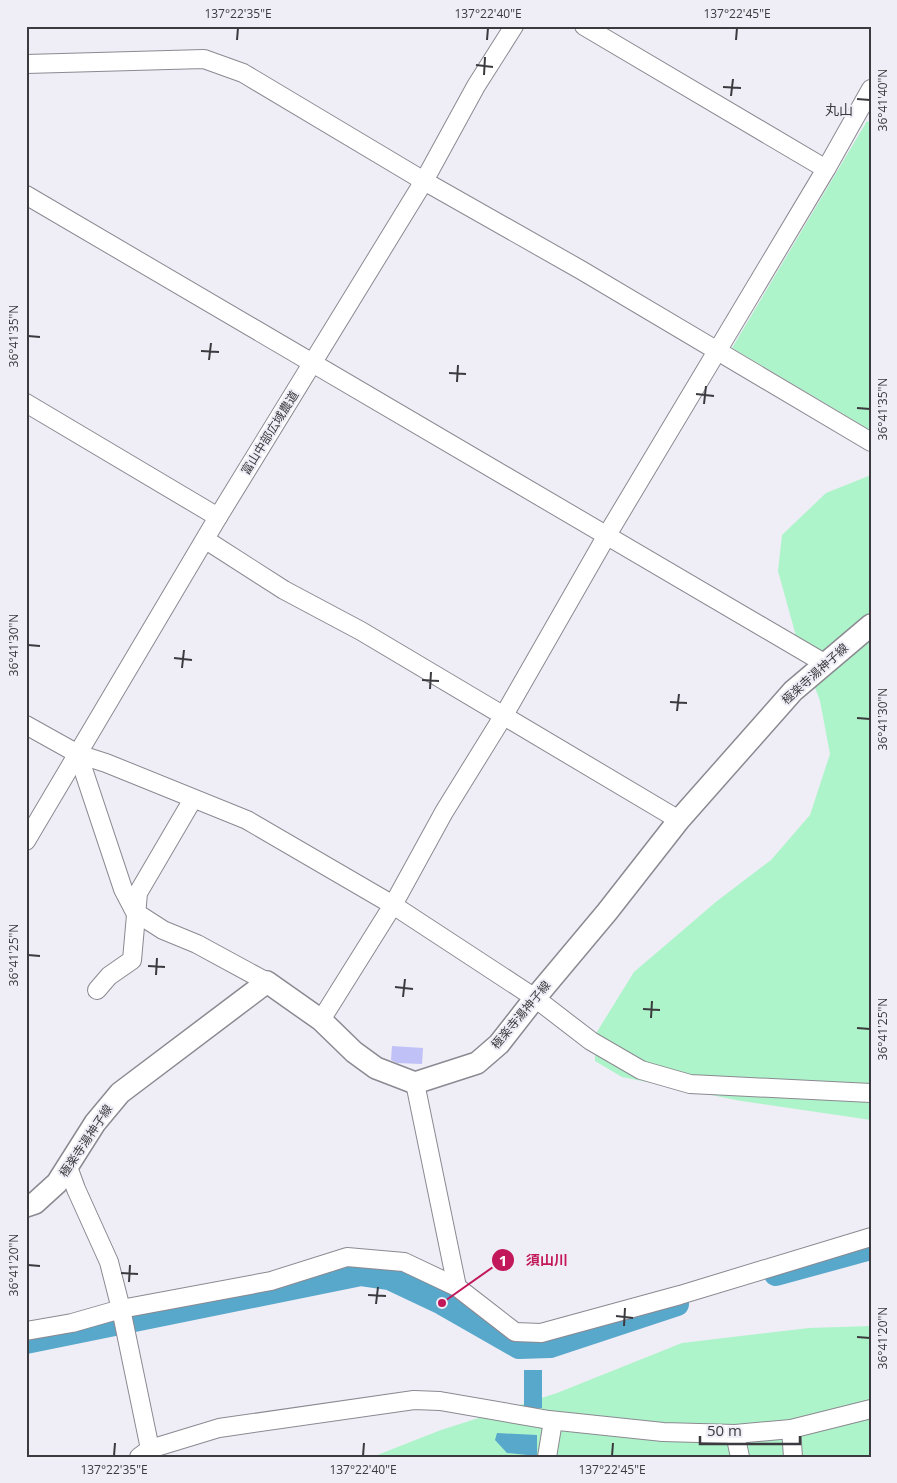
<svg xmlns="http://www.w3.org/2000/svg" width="897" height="1483" font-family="'Open Sans','Noto Sans JP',sans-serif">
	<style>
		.green { fill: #aef4ca }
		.water { fill: #58a8cb }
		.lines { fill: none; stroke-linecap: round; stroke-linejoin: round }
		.river { stroke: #58a8cb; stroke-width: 24 }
		.building { fill: #c0c1f7 }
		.minor-casing { stroke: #8b8991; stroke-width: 20 }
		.major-casing { stroke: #8b8991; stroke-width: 24 }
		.minor { stroke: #fff; stroke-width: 18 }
		.major { stroke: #fff; stroke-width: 21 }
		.ticks { fill: none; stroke: #3b3a3e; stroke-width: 2 }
		.labels { text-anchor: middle; stroke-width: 4; stroke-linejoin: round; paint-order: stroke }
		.street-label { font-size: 12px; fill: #3b3a3e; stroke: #efedf6 }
		.neighbourhood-label { font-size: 14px; fill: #3b3a3e; stroke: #efedf6 }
		.leader { fill: none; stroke: #c2185b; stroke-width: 2 }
		.callout-dot { fill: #c2185b; stroke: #efedf6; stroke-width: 2 }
		.mark-label { font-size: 15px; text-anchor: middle; font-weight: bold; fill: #fff }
		.callout-label { font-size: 14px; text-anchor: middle; font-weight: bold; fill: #c2185b; stroke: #efedf6; stroke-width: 4; stroke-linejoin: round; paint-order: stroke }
		.neatline { fill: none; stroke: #3b3a3e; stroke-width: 2 }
		.ticks-label { font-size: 12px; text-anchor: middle; fill: #3b3a3e }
	</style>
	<rect width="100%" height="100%" fill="#efedf6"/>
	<g class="green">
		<polygon points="867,121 871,123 870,430 732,348"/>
		<polygon points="871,475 871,1120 741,1101 622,1077 595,1061 595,1035 634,972 717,901 771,860 810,815 830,754 820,701 796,636 778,571 782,535 826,493"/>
		<polygon points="871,1326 871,1457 372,1457 441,1430 557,1393 682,1343 809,1328"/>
	</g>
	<g class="water">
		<rect x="524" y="1370" width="18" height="38"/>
		<polygon points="497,1433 537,1435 537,1456 507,1453 495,1440"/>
	</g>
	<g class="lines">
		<g class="river">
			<polyline points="776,1274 871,1248"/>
			<polyline points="26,1342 361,1274 389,1278 442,1303 519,1347 550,1346 677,1304"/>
		</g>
	</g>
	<polygon class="building" points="392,1046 423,1048 422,1064 397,1063 391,1060"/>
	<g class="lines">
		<g class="minor-casing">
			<g id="minor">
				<polyline points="584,26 826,169"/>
				<polyline points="26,64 204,59 243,73 424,181 581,270 871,442"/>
				<polyline points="26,195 824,663"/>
				<polyline points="26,403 218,517"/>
				<polyline points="206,540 284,590 361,631 679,820"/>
				<polyline points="26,725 78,754 106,763 247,820 393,905 535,998 591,1041 641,1070 690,1084 871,1093"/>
				<polyline points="78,754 123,889 135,912 163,930 197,944 267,982"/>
				<polyline points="26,841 218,517 424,181 476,86 514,26"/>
				<polyline points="97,990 109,976 132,960 138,893 193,799"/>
				<polyline points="321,1020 393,905 444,812 504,715 607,535 826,169 871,89"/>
				<polyline points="415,1083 457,1287"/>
				<polyline points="68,1167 76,1189 109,1262 121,1309 150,1449"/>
				<polyline points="26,1331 72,1323 121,1309 271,1281 347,1257 404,1262 457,1287 515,1332 541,1333 680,1295 871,1237"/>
				<polyline points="791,1429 793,1457"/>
				<polyline points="735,1434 740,1457"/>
				<polyline points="139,1457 150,1449 219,1428 414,1400 440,1401 549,1420 663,1432 735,1434 791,1429 871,1409"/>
				<polyline points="547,1457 553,1421"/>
			</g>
		</g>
		<g class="major-casing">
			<polyline id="major" points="26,1206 35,1203 57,1183 95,1123 120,1093 267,982 321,1020 354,1052 376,1068 415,1083 477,1063 499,1044 535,998 607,912 679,820 793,691 871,625"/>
		</g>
		<use href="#minor" class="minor"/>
		<use href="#major" class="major"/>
	</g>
	<path class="ticks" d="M237,40L238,28M487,40L488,28M736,40L737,28M476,65L493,67M484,75L485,57M723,87L741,88M731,96L733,79M857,99L870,100M28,336L40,337M201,351L219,352M209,360L211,343M449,373L466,374M457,382L458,365M696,394L714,396M704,404L706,386M857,408L870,409M28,645L40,646M174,658L192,660M182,668L184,650M422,680L439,681M430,689L431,672M670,702L687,703M677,711L679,694M857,718L870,719M28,955L40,956M148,966L165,967M156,975L157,958M395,987L413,989M403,997L405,979M643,1009L660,1010M651,1018L652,1001M857,1028L870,1029M28,1265L40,1266M121,1273L138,1274M129,1282L130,1265M368,1295L386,1296M376,1304L378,1287M616,1316L633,1318M624,1326L625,1308M857,1337L870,1338M114,1456L115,1443M363,1456L364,1443M612,1456L613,1443"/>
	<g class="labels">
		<g class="street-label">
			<text transform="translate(270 433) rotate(-58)" y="4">富山中部広域農道</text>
			<text transform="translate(815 674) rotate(-42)" y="4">極楽寺湯神子線</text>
			<text transform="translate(521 1015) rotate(-50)" y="4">極楽寺湯神子線</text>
			<text transform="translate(86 1141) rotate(-56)" y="4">極楽寺湯神子線</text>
		</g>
		<g class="neighbourhood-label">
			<text x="839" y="115">丸山</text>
		</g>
	</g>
	<path class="leader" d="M442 1303L503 1260"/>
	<g class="callout-dot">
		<circle cx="442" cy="1303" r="5"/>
		<circle cx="503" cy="1260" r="12"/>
	</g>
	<g class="mark-label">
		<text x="503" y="1266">1</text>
	</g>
	<g class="callout-label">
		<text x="547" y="1265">須山川</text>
	</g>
	<rect width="897" height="1483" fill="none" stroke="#efedf6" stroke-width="55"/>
	<path d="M700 1436v8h100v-8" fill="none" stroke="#3b3a3e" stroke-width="2.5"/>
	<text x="707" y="1436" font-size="15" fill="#3b3a3e" stroke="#efedf6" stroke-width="4" paint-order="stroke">50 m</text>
	<rect x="28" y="28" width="842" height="1428" class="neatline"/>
	<g class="ticks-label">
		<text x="238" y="18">137°22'35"E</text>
		<text x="488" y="18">137°22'40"E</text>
		<text x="737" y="18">137°22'45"E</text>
		<text transform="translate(883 100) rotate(-90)" y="4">36°41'40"N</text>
		<text transform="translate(14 336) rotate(-90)" y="4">36°41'35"N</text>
		<text transform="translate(883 409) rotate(-90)" y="4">36°41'35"N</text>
		<text transform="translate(14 645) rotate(-90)" y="4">36°41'30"N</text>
		<text transform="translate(883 719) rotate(-90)" y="4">36°41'30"N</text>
		<text transform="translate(14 955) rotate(-90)" y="4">36°41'25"N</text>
		<text transform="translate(883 1029) rotate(-90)" y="4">36°41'25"N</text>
		<text transform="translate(14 1265) rotate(-90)" y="4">36°41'20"N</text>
		<text transform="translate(883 1338) rotate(-90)" y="4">36°41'20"N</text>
		<text x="114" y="1474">137°22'35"E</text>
		<text x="363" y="1474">137°22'40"E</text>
		<text x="612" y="1474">137°22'45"E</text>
	</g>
</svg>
